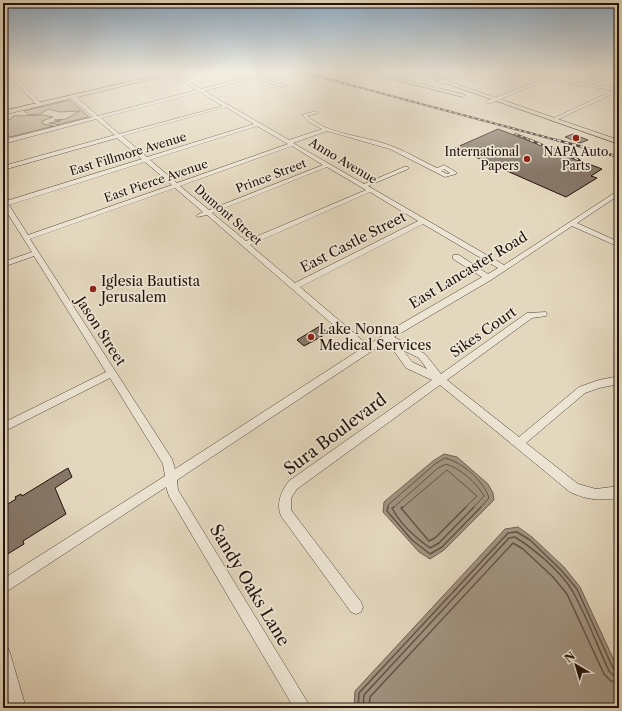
<svg xmlns="http://www.w3.org/2000/svg" width="622" height="711" font-family="'Libre Caslon Text',serif">
	<style>
		.green { fill: #c2b69f; stroke: #726456 }
		.water { fill: #a19481; stroke: #6e6052 }
		.lines { fill: none; stroke-linecap: round; stroke-linejoin: round }
		.shore-far1 { stroke: #625346; stroke-width: 1 }
		.shore { stroke: #625346; stroke-width: 1.5 }
		.stream { stroke: #6e6052; stroke-width: 1 }
		.building { fill: #867868; stroke: #22120c }
		.minor-casing { stroke: #524338; stroke-width: 1 }
		.major-casing { stroke: #22120c; stroke-width: 1 }
		.minor { fill: #ede5d4; fill-rule: evenodd }
		.major { fill: #e3d7bd; fill-rule: evenodd }
		.rail-far1-casing { stroke: #22120c; stroke-width: 2 }
		.rail-casing { stroke: #22120c; stroke-width: 2.5 }
		.rail-far1 { stroke: #ede5d4; stroke-width: 1; stroke-dasharray: 3; stroke-linecap: butt }
		.rail { stroke: #ede5d4; stroke-width: 1.5; stroke-dasharray: 4; stroke-linecap: butt }
		.poi-dot { fill: #8f2418; stroke: #ede5d4; stroke-width: 1.5 }
		.labels { text-anchor: middle; stroke-width: 3.5; stroke-linejoin: round; paint-order: stroke }
		.far-poi-label { font-size: 12px; fill: #22120c; stroke: #ede5d4; text-anchor: end }
		.far-street-label { font-size: 12px; fill: #22120c; stroke: #ede5d4 }
		.street-label { font-size: 14px; fill: #22120c; stroke: #ede5d4 }
		.poi-label { font-size: 14px; fill: #22120c; stroke: #ede5d4; text-anchor: start }
		.near-street-label { font-size: 17px; fill: #22120c; stroke: #ede5d4 }
	</style>
	<rect width="100%" height="100%" fill="#e3d7bd"/>
	<filter id="stains"><feTurbulence type="fractalNoise" baseFrequency=".005" numOctaves="4"/><feColorMatrix values="0 0 0 0 .2 0 0 0 0 .09 0 0 0 0 .02 0 0 0 .5 -.17"/></filter>
	<radialGradient id="worn" r=".72"><stop offset=".6" stop-color="#630" stop-opacity="0"/><stop offset="1" stop-color="#630" stop-opacity=".3"/></radialGradient>
	<g class="green">
		<polygon points="70,100 89,117 56,125 56,124 49,123 61,121 54,120 66,119 80,111 60,112 48,109 40,114 29,115 24,111"/>
		<path d="M43,115L53,117L42,121L43,124L54,126L10,137C2,135 3,128 3,121L11,119L13,116Z"/>
	</g>
	<g class="water">
		<polygon points="444,454 457,457 488,484 493,493 494,500 444,550 430,559 419,552 383,512 384,502 433,461"/>
		<polygon points="518,527 532,537 564,567 580,587 619,671 619,708 354,708 355,691 505,529"/>
	</g>
	<g class="lines">
		<g class="shore-far1">
			<path d="M388,508V505L435,464L445,458C462,462 484,481 489,498L480,508"/>
			<path d="M393,508L438,468L446,464C461,469 476,482 484,496L473,508"/>
			<polyline points="402,508 447,470 477,496 465,508"/>
		</g>
		<g class="shore">
			<polyline points="388,507 387,511 412,540 430,554 442,547 481,507"/>
			<path d="M394,507L392,508C400,524 416,538 430,548L439,543L474,507"/>
			<polyline points="403,507 401,508 429,541 435,538 466,507"/>
			<polyline points="358,708 359,693 508,533 517,532 530,540 561,570 577,589 613,668 619,671"/>
			<path d="M363,708L364,695L509,538L515,537C534,549 562,572 573,592C587,617 597,645 609,671L613,675L619,676"/>
			<polyline points="369,708 370,697 513,543 523,549 553,577 567,594 604,674 611,681 619,682"/>
		</g>
		<polyline class="stream" points="49,128 60,125"/>
	</g>
	<g class="building">
		<polygon points="498,129 602,169 591,176 597,178 566,197 455,148"/>
		<polygon points="573,134 588,140 580,143 565,137"/>
		<polygon points="320,326 328,333 304,346 297,340"/>
		<polygon points="68,468 72,477 55,488 66,514 23,541 24,544 6,555 3,546 3,507 16,499 15,497 21,494 22,496"/>
	</g>
	<g class="lines">
		<g class="minor-casing">
			<g id="minor">
				<polygon points="5,71 9,71 42,104 42,106 38,106"/>
				<polygon points="119,71 124,71 139,82 136,83"/>
				<path d="M230,71C238,71 246,76 253,76C259,75 263,71 269,71L257,77L288,86L286,88L253,78L204,91L289,140L322,129L309,122L302,115L316,111L318,112V113L307,116C329,135 360,135 386,144C404,150 420,160 437,168L444,165L456,172V174L445,177L390,149L327,131L293,143L364,184L404,167H408V169L368,186L504,265L619,190V195L577,223L619,242V247L572,226L491,280L394,337L425,354L441,374L527,313L546,312L547,314L546,316L532,318L447,380L519,437L579,387L599,380L619,376V384L599,388L585,393L526,443L578,484L596,489L619,486V498C601,501 587,500 570,492L440,385L297,489L291,498V510L361,602L363,607L361,612L356,614L351,612L281,516C276,504 281,491 289,481L432,380L406,368L387,341L177,480L178,490L311,708H294L169,496L166,487L3,594V579L165,476L163,464L110,378L3,432V423L106,372L34,256L3,267V262L32,252L3,206V199L6,201L142,159L117,138L3,170V166L115,135L96,119L3,144V140L93,117L71,98V96H75L98,116L197,90L171,75V73H173L201,89L248,77ZM200,92L223,106L119,134L101,118ZM226,107L254,124L147,157L122,136ZM257,126L288,144L177,183L150,160ZM292,146L323,165L209,210L180,186ZM145,162L172,185L28,235L9,205ZM327,167L366,190L246,241L212,213ZM444,169L450,173L447,174L441,171ZM175,188L203,212L197,215V217L207,215L361,349L175,469L172,459L30,239ZM370,192L418,221L295,283L250,245ZM423,224L498,268L488,274L459,255H453V259L482,277L401,324L368,345L300,287ZM403,350L419,358L427,369L412,362Z"/>
				<polygon points="473,71 479,71 441,84 436,90 432,89 439,82"/>
				<polygon points="513,71 519,71 544,79 619,88 619,91 554,121 552,121 552,119 614,90 544,81 491,103 487,103 487,101 540,80"/>
				<polygon points="3,646 8,648 10,653 26,708 10,708 3,680"/>
			</g>
		</g>
		<g class="major-casing">
			<g id="major">
				<polygon points="176,71 185,71 3,115 3,111"/>
				<polygon points="361,71 370,71 466,95 463,97"/>
				<polygon points="411,71 418,71 619,140 619,144"/>
			</g>
		</g>
		<use href="#minor" class="minor"/>
		<use href="#major" class="major"/>
		<g class="rail-far1-casing">
			<g id="rail-far1">
				<polyline points="298,71 560,141"/>
				<polyline points="515,134 533,141"/>
			</g>
		</g>
		<g class="rail-casing">
			<g id="rail">
				<polyline points="530,140 579,160"/>
				<polyline points="557,140 619,157"/>
			</g>
		</g>
		<use href="#rail-far1" class="rail-far1"/>
		<use href="#rail" class="rail"/>
	</g>
	<linearGradient id="sky" x2="0" y2="1"><stop stop-color="#8ba7bf"/><stop offset="0.42" stop-color="#f2ede1"/><stop offset="1" stop-color="#f2ede1" stop-opacity="0"/></linearGradient>
	<rect width="622" height="171" fill="url(#sky)"/>
	<g class="poi-dot">
		<circle cx="576" cy="138" r="4"/>
		<circle cx="527" cy="159" r="4"/>
		<circle cx="93" cy="289" r="4"/>
		<circle cx="311" cy="337" r="4"/>
	</g>
	<g class="labels">
		<g class="far-poi-label">
			<text x="519" y="156">International<tspan x="519" dy="14">Papers</tspan></text>
			<text x="576" y="156" text-anchor="middle">NAPA Auto<tspan x="576" dy="14">Parts</tspan></text>
		</g>
		<g class="far-street-label">
			<text transform="translate(128 154) rotate(-17)" y="4">East Fillmore Avenue</text>
			<text transform="translate(343 161) rotate(31)" y="4">Anno Avenue</text>
			<text transform="translate(271 176) rotate(-21)" y="4">Prince Street</text>
			<text transform="translate(156 181) rotate(-19)" y="4">East Pierce Avenue</text>
			<text transform="translate(228 215) rotate(41)" y="4">Dumont Street</text>
		</g>
		<g class="street-label">
			<text transform="translate(353 242) rotate(-27)" y="5">East Castle Street</text>
			<text transform="translate(468 270) rotate(-31)" y="5">East Lancaster Road</text>
			<text transform="translate(101 331) rotate(57)" y="5">Jason Street</text>
			<text transform="translate(483 332) rotate(-35)" y="5">Sikes Court</text>
		</g>
		<g class="poi-label">
			<text x="101" y="286">Iglesia Bautista<tspan x="101" dy="16">Jerusalem</tspan></text>
			<text x="319" y="334">Lake Nonna<tspan x="319" dy="16">Medical Services</tspan></text>
		</g>
		<g class="near-street-label">
			<text transform="translate(335 434) rotate(-37)" y="6">Sura Boulevard</text>
			<text transform="translate(250 585) rotate(59)" y="6">Sandy Oaks Lane</text>
		</g>
	</g>
	<rect width="622" height="711" fill="none" stroke="#e3d7bd" stroke-width="16"/>
	<rect x="4" y="4" width="614" height="703" fill="none" stroke="#22120c" stroke-width="2"/>
	<rect x="8" y="8" width="606" height="695" fill="none" stroke="#22120c"/>
	<g transform="translate(576 665) rotate(322)" stroke="#ede5d4" stroke-width="3" paint-order="stroke">
	<path d="M0-3L7 15L0 10L-7 15Z" fill="#22120c"/>
	<text y="-6" font-size="11" font-weight="bold" text-anchor="middle" fill="#22120c">N</text>
	</g>
	<rect width="100%" height="100%" filter="url(#stains)"/>
	<rect width="100%" height="100%" fill="url(#worn)"/>
</svg>
